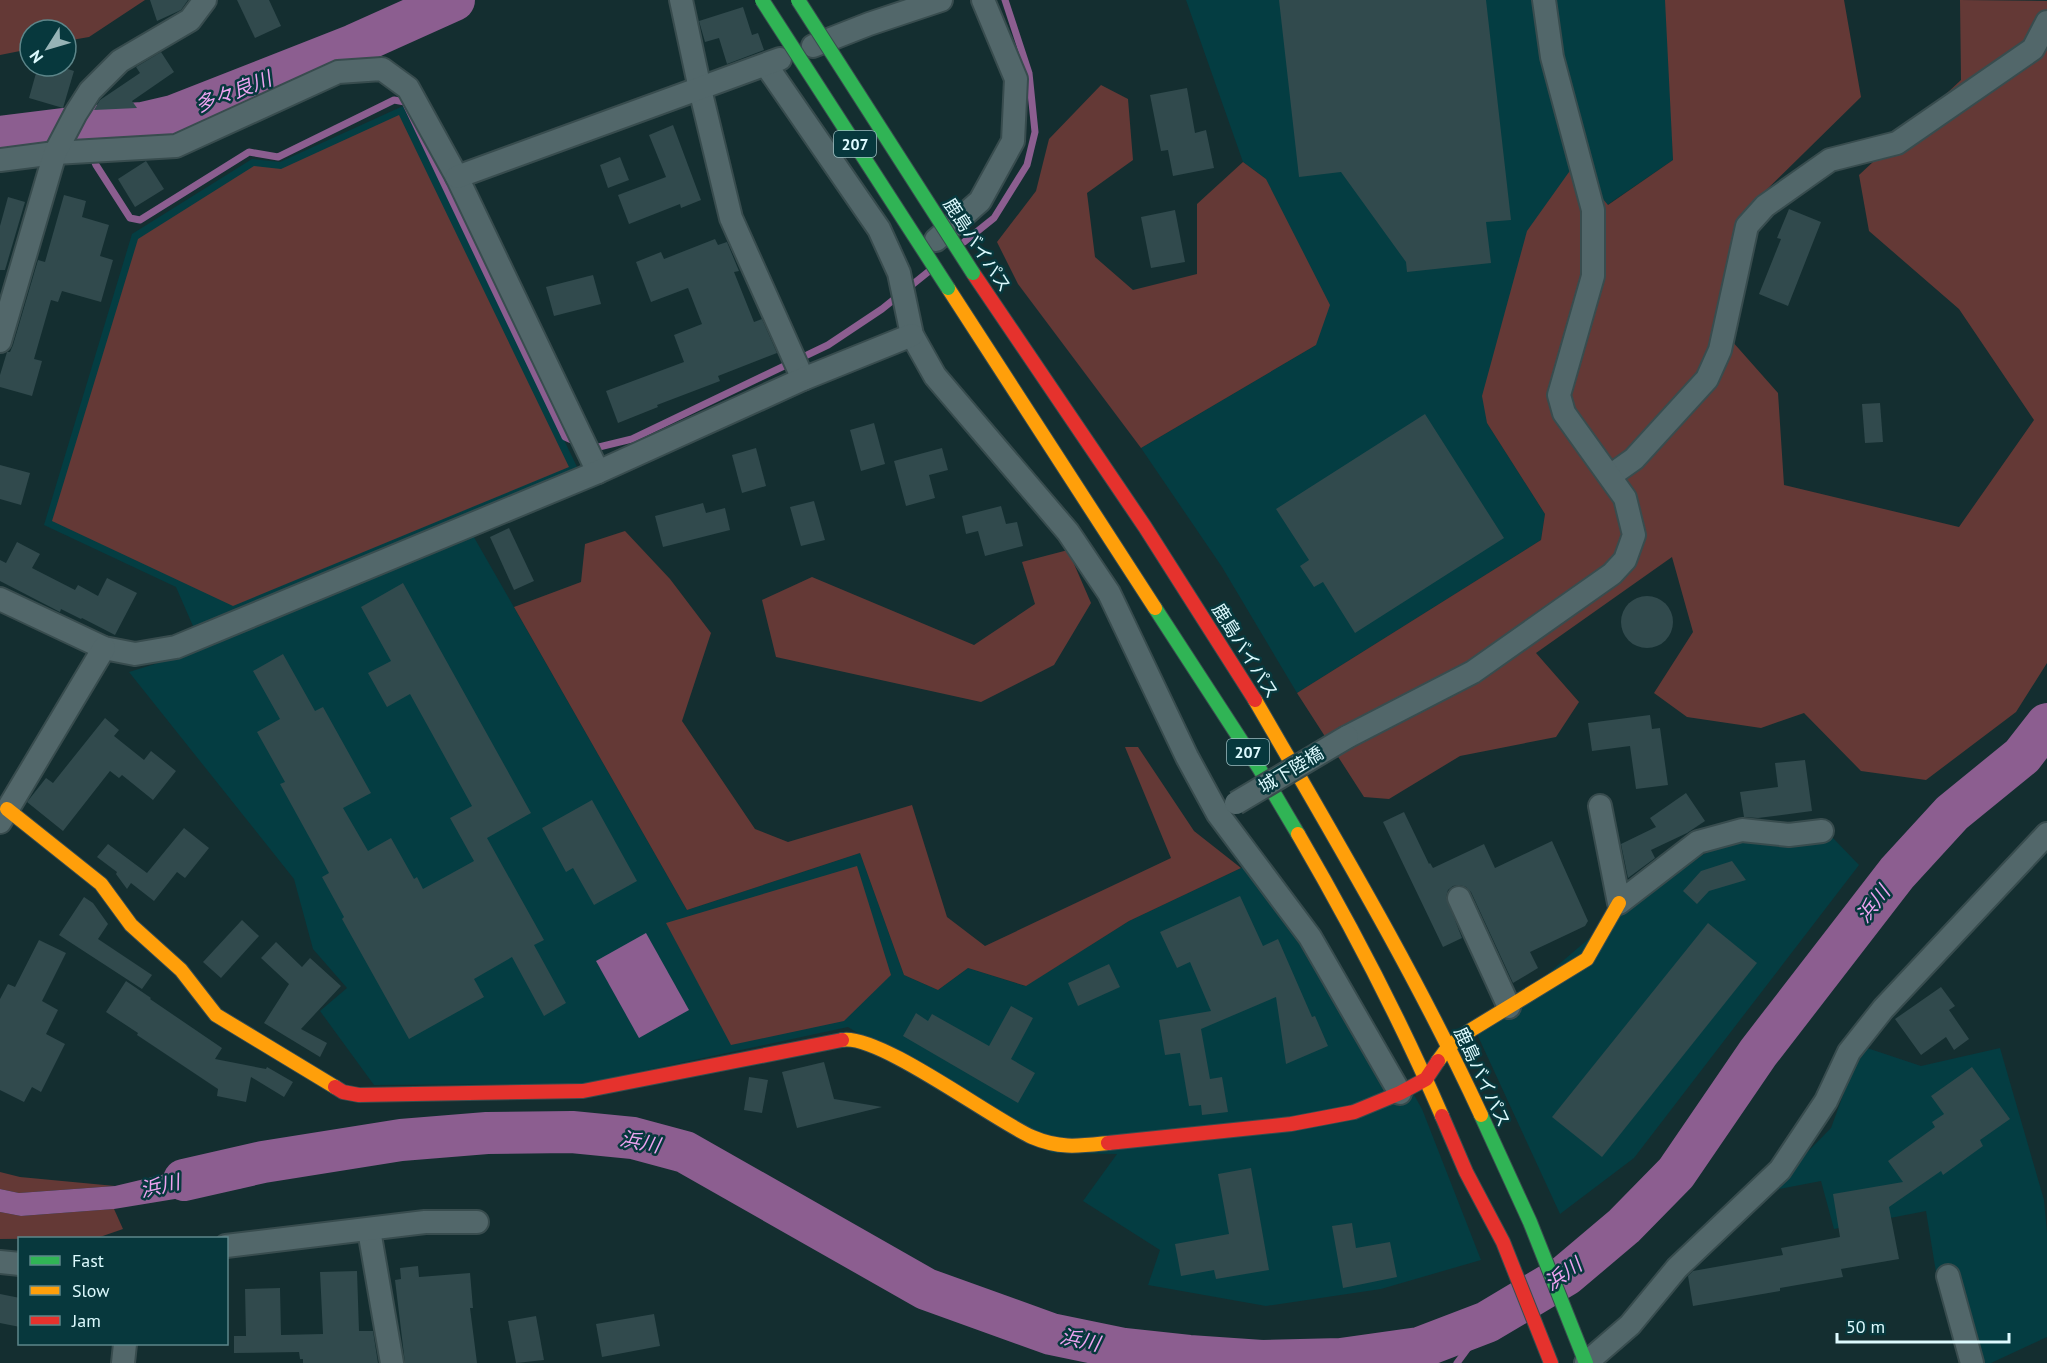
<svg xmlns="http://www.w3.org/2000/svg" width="2047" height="1363" font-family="'PT Sans','Noto Sans JP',sans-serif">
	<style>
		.built { fill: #043d42 }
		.green { fill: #643936 }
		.water { fill: #8c5e90 }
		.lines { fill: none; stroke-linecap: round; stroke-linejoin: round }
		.stream { stroke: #8c5e90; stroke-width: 7 }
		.river { stroke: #8c5e90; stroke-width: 42 }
		.building { fill: #314a4d }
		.street-casing { stroke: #384c4e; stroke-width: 26 }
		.fast-casing { stroke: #384c4e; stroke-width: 16 }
		.slow-casing { stroke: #384c4e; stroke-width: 16 }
		.jam-casing { stroke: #384c4e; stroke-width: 16 }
		.street { stroke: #52676a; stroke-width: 22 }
		.fast { stroke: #30b455; stroke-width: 14 }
		.slow { stroke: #ff9f0a; stroke-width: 14 }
		.jam { stroke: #e5322d; stroke-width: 14 }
		.street-bridge-casing { stroke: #384c4e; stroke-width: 26; stroke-linecap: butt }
		.fast-bridge-casing { stroke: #384c4e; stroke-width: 16; stroke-linecap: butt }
		.street-bridge { stroke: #52676a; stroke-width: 22 }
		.fast-bridge { stroke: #30b455; stroke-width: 14 }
		.labels { text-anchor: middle; stroke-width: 5; stroke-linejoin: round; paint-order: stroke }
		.shield { fill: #07383d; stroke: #9dc0c4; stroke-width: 1.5 }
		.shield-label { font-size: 16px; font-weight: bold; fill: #ddfafe }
		.street-label { font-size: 18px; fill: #ddfafe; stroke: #07383d }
		.water-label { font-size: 20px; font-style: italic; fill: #eda3f0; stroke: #07383d }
	</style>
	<rect width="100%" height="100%" fill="#142e30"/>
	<g class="built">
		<polygon points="1186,0 1665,0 1667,3 1673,160 1607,205 1574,165 1487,423 1545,514 1541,540 1297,693 1222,567 1141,448 1316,345 1266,179 1243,162"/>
		<polygon points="403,106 579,471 463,518 687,910 860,853 904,975 938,990 968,968 1025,986 1129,921 1260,859 1324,936 1422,1109 1481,1260 1381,1289 1266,1306 1148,1285 1160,1250 1083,1201 1117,1154 1052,1153 848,1027 582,1084 374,1085 320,1011 347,988 313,949 294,879 129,672 203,649 176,587 44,525 132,234 252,159 280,162"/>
		<polygon points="1750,837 1793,843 1833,838 1859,865 1634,1158 1560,1214 1477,1034 1619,913 1704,854"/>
		<polygon points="1861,1046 1921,1066 2000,1048 2044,1200 2047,1233 2047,1337 1991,1363 1963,1363 1936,1272 1926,1211 1834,1229 1821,1181 1769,1191 1831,1128"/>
	</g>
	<g class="green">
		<polygon points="0,0 145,0 89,37 66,41 66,30 30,30 30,49 0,55"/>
		<polygon points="1665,0 1844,0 1861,97 1748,208 1716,323 1778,393 1784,485 1959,527 2034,420 1959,309 1869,231 1859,175 1961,80 1960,0 2047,1 2047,663 2016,712 1926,780 1861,771 1804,713 1761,728 1687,717 1654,693 1693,632 1672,557 1536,653 1579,702 1556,737 1460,756 1389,799 1364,797 1297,693 1541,540 1545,514 1487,423 1482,396 1527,231 1574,165 1608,205 1673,160"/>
		<polygon points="1101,85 1128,99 1133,160 1087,193 1095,257 1133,290 1197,274 1197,204 1243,162 1266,179 1330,305 1316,345 1141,448 1018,284 997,242 1036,191 1049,139"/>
		<polygon points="399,115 569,467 233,606 52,521 138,239 254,166 281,169"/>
		<polygon points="625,531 670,579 711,633 682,721 755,829 788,842 912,805 947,917 985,946 1171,858 1125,747 1138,747 1194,831 1241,868 1129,921 1026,986 968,968 938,990 904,975 860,853 687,910 514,607 581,582 585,544"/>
		<polygon points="1068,550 1091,603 1054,665 981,702 776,657 762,600 812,577 974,645 1035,604 1022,562"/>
		<polygon points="857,866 891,975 844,1021 731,1045 666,923"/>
		<polygon points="0,1172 20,1177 115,1186 19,1193 0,1189"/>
		<polygon points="114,1209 123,1229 97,1238 0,1239 0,1212 21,1216"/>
	</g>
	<g class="water">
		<polygon points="646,933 689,1010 639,1038 596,961"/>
		<polygon points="237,1157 242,1188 114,1209 21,1216 0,1212 0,1189 19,1193 115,1186"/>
	</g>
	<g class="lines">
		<g class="stream">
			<polyline points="79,127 96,165 130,218 140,220 249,152 278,157 394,100 405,102 565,437 576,442"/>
			<polyline points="964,242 994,218 1027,165 1035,132 1029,73 1005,0"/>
			<polyline points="590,445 599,447 632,439 828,345 882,309 928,272"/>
			<polyline points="1457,1363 1487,1322"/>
		</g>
		<g class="river">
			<polyline points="0,137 79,127 143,123 173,116 354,45 454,0"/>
			<polyline points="184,1180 263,1162 401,1140 487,1133 572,1132 633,1138 685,1152 926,1289 1051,1334 1124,1349 1189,1356 1262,1361 1341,1359 1419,1348 1487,1322 1566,1275 1624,1226 1676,1173 1758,1053 1897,873 1952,813 2022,756 2047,724"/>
		</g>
	</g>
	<g class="building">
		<polygon points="150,0 188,0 181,10 157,21"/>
		<polygon points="237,0 269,0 281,26 255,38"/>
		<polygon points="1279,0 1486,0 1511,220 1486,222 1491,263 1407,272 1406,262 1341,172 1299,177"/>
		<polygon points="743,7 752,35 758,33 764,50 727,64 719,38 705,42 699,21"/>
		<polygon points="161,52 174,72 132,101 137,108 94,110 100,100 140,73 136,67"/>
		<polygon points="38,66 58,66 74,71 63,108 29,98"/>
		<polygon points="1187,88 1195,133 1206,130 1214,168 1173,176 1168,150 1161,151 1150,95"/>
		<polygon points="673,125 701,200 681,208 680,204 629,224 618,195 666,177 649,135"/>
		<polygon points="620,157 629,180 608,188 600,165"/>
		<polygon points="146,161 164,189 135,207 118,179"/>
		<polygon points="64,195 86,201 82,217 109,225 100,256 113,260 101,302 62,291 58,302 51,300 34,359 42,361 32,396 0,387 0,375 7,352 10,352 13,345 38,260 45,262"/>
		<polygon points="8,197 25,202 5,270 0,270 0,226"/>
		<polygon points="1789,209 1821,222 1788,306 1759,294 1781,239 1777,238"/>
		<polygon points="1175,210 1185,262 1151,268 1141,217"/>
		<polygon points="715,239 718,245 727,242 739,271 734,272 754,322 762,319 777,353 718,376 720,381 657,405 658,407 618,423 606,391 684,362 674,335 702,324 688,288 651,302 636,262 661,252 664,259"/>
		<polygon points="593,275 601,304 554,316 546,287"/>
		<polygon points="1880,403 1883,442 1865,443 1862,404"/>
		<polygon points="1425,414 1504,538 1355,633 1323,582 1314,587 1300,566 1309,560 1276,509"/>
		<polygon points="874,423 885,464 861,471 850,430"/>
		<polygon points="756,448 766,486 742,493 732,455"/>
		<polygon points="942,448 948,470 929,475 935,498 906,506 894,461"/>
		<polygon points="0,465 30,473 21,505 0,499"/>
		<polygon points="814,501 825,540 801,546 790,507"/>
		<polygon points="703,503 706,513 725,508 730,530 663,547 655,516"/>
		<polygon points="1001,506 1006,524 1017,522 1023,546 985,556 978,531 966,534 962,516"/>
		<polygon points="509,528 534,581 514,590 490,537"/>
		<polygon points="17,542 40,554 32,568 75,590 78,585 98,596 107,578 137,593 115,635 82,618 81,619 61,609 60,612 0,581 0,560 6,563"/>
		<polygon points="403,583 531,813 487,838 544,940 534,945 566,1003 544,1016 512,957 474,979 484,997 409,1039 342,919 344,917 322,877 329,873 280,784 285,782 257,732 280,719 253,671 283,654 315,711 323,707 371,793 343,808 368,851 391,838 414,879 417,877 423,889 474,861 450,818 472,806 410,694 387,707 368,673 391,661 361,607"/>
		<circle cx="1647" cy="622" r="26"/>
		<polygon points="1650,715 1652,729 1660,728 1668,785 1636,789 1630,746 1592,751 1588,723"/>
		<polygon points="105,718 119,730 114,736 144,760 151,751 176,771 153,800 122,775 119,778 110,771 63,831 27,802 46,778 53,783"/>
		<polygon points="1805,760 1812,811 1758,818 1744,817 1740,792 1778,787 1775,763"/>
		<polygon points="1686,793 1705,821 1687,833 1651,850 1655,858 1628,878 1621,844 1656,827 1650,818"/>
		<polygon points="592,800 637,881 594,905 573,868 566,872 542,828"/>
		<polygon points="1404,812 1429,864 1430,863 1433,868 1484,844 1495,868 1552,841 1588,921 1585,926 1530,952 1538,968 1513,983 1471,892 1466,887 1460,885 1453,886 1448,890 1446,897 1462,938 1443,947 1383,822"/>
		<polygon points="184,828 209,848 185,878 177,872 154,901 131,883 127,889 116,874 117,872 97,857 108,844 147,873"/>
		<polygon points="1732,861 1746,880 1709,891 1697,904 1683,891 1701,871"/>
		<polygon points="1240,896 1263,946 1278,939 1312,1017 1315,1016 1328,1046 1286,1064 1276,997 1201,1029 1210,1079 1222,1077 1228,1112 1202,1115 1201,1105 1189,1106 1180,1053 1165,1055 1159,1020 1211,1011 1190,962 1177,968 1160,932"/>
		<polygon points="84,897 93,903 108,924 98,939 152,975 142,989 59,935"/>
		<polygon points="242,920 259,936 221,978 203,962"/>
		<polygon points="1708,923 1757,963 1602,1157 1552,1117"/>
		<polygon points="39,940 66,953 42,1001 58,1010 46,1034 65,1044 41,1092 32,1087 24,1102 0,1090 0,999 8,984 15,987"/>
		<polygon points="276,942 302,967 310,958 341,986 301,1029 327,1043 320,1057 264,1023 289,984 261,958"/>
		<polygon points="1109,964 1120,987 1078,1006 1068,983"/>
		<polygon points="126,981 151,998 150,999 222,1048 215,1059 266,1069 267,1067 293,1082 284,1097 251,1077 246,1102 217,1096 218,1089 137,1035 138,1033 106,1012"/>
		<polygon points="1941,987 1955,1006 1949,1010 1969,1039 1954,1050 1946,1037 1921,1055 1895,1019"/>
		<polygon points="1011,1006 1033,1018 1011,1059 1035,1073 1018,1103 903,1036 916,1013 928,1021 932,1014 989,1046"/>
		<polygon points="824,1062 834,1099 882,1107 797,1128 782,1072"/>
		<polygon points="1972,1067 2010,1119 1980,1140 1983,1146 1943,1175 1941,1171 1889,1207 1899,1259 1841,1269 1843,1277 1780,1288 1780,1291 1693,1306 1688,1276 1693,1271 1783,1255 1781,1248 1840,1237 1833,1194 1903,1182 1888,1161 1935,1127 1932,1122 1944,1114 1931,1096"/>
		<polygon points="749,1077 768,1080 762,1113 744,1110"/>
		<polygon points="1251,1168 1269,1270 1216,1279 1214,1270 1181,1276 1175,1244 1229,1234 1218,1174"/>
		<polygon points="1352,1223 1356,1248 1390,1242 1397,1277 1343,1288 1332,1226"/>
		<polygon points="418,1266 419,1277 470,1273 473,1308 470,1308 477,1363 405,1363 395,1280 401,1279 400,1268"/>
		<polygon points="357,1271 359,1331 373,1331 378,1363 303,1363 303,1359 300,1359 299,1352 234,1353 234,1336 246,1336 245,1289 280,1288 281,1335 323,1334 320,1272"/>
		<polygon points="0,1294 20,1298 20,1327 0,1323"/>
		<polygon points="654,1314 660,1346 602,1357 596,1324"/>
		<polygon points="536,1316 544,1360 516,1363 508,1321"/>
	</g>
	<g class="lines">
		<g class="street-casing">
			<g id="street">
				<polyline points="681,0 700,89 731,218 803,379"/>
				<polyline points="813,46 869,24 941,0"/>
				<polyline points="766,65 879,229 899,273 912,335 935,376 1068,532 1109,593 1187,757 1218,814 1310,937 1400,1093"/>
				<polyline points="0,160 55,153 176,146 338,72 382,69 408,88 457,177 598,472"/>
				<polyline points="457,177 780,59"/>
				<polyline points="936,240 980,201 1013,141 1016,79 983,0"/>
				<polyline points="0,341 55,153 76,113 90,91 120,61 190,20 205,0"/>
				<polyline points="1610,476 1634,459 1707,379 1720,350 1747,226 1765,206 1830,160 1897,143 2033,49 2047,22"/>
				<polyline points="0,599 104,648 135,654 176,647 598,472 803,379 912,335"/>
				<polyline points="1347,737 1473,672 1612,574 1625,560 1634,535 1625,498 1564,413 1559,395 1593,276 1593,210 1552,57 1544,0"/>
				<polyline points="1600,806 1619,903 1698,842 1742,830 1789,835 1822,831"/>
				<polyline points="0,822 104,648"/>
				<polyline points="1459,898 1509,1007"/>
				<polyline points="369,1230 392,1363"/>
				<polyline points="226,1246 425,1222 477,1222"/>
				<polyline points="0,1262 20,1264"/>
				<polyline points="1948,1276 1972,1363"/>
				<polyline points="123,1363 125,1344"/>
				<polyline points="1586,1363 1630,1325 1677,1268 1780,1170 1826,1101 1849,1052 1883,1009 2047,834"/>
			</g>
		</g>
		<g class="fast-casing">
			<g id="fast">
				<polyline points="1155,608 1259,768 1298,834"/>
				<polyline points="1481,1115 1530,1222 1586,1363"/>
			</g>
		</g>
		<g class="slow-casing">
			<g id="slow">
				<polyline points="948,288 1155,608"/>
				<path d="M1255,700C1334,837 1415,972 1481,1115"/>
				<polyline points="7,809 101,884 131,925 181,970 216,1015 335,1087"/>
				<path d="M1298,834C1351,925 1400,1019 1442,1116"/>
				<path d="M842,1040C878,1033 992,1119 1032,1137C1060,1149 1079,1146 1108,1143"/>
				<polyline points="1438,1061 1449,1046 1471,1030 1587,959 1619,903"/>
			</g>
		</g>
		<g class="jam-casing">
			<g id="jam">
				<polyline points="973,273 1145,527 1255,700"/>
				<polyline points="335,1087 343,1092 359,1095 583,1091 842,1040"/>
				<polyline points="1442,1116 1466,1172 1503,1242 1551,1363"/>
				<polyline points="1108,1143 1291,1124 1354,1112 1400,1093 1426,1079 1438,1061"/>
			</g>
		</g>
		<use href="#street" class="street"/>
		<use href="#fast" class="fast"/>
		<use href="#slow" class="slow"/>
		<use href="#jam" class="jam"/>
		<g class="street-bridge-casing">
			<polyline id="street-bridge" points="1236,803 1347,737"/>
		</g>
		<g class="fast-bridge-casing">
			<g id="fast-bridge">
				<polyline points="762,0 948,288"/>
				<polyline points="798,0 973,273"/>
			</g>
		</g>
		<use href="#street-bridge" class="street-bridge"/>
		<use href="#fast-bridge" class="fast-bridge"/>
	</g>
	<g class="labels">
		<g class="shield">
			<rect x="834" y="131" width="42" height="26" rx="4.5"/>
			<rect x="1227" y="739" width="42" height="26" rx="4.5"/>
		</g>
		<g class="shield-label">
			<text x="855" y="150">207</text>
			<text x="1248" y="758">207</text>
		</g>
		<g class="street-label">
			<text transform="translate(977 245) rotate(57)" y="6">鹿島バイパス</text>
			<text transform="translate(1245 651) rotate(58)" y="6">鹿島バイパス</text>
			<text transform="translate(1291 770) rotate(-31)" y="6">城下陸橋</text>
			<text transform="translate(1482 1077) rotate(65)" y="6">鹿島バイパス</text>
		</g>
		<g class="water-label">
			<text transform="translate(233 92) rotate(-21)" y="7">多々良川</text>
			<text transform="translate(1873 904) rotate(-52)" y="7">浜川</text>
			<text transform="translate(640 1142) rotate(11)" y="7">浜川</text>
			<text transform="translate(160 1186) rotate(-13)" y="7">浜川</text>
			<text transform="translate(1563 1274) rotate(-35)" y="7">浜川</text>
			<text transform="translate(1080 1340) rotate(12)" y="7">浜川</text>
		</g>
	</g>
	<rect x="18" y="1237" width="210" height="108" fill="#07383d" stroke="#5d868a" stroke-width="1.5"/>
	<rect x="30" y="1256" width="30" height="9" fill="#30b455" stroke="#5d868a" stroke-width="1.5"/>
	<text x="72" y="1267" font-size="18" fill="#ddfafe">Fast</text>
	<rect x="30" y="1286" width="30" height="9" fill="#ff9f0a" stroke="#5d868a" stroke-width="1.5"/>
	<text x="72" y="1297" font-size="18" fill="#ddfafe">Slow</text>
	<rect x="30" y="1316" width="30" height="9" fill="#e5322d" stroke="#5d868a" stroke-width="1.5"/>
	<text x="72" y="1327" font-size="18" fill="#ddfafe">Jam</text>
	<g transform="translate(48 48) rotate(233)"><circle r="28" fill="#07383d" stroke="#5d868a" stroke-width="1.5"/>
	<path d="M0-4.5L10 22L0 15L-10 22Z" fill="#97b3b6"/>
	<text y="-9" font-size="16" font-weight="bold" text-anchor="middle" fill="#ddfafe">N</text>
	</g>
	<path d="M1837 1333v9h172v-9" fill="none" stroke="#ddfafe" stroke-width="3"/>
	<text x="1846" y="1333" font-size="18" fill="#ddfafe" stroke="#07383d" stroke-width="4.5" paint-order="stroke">50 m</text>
</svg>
